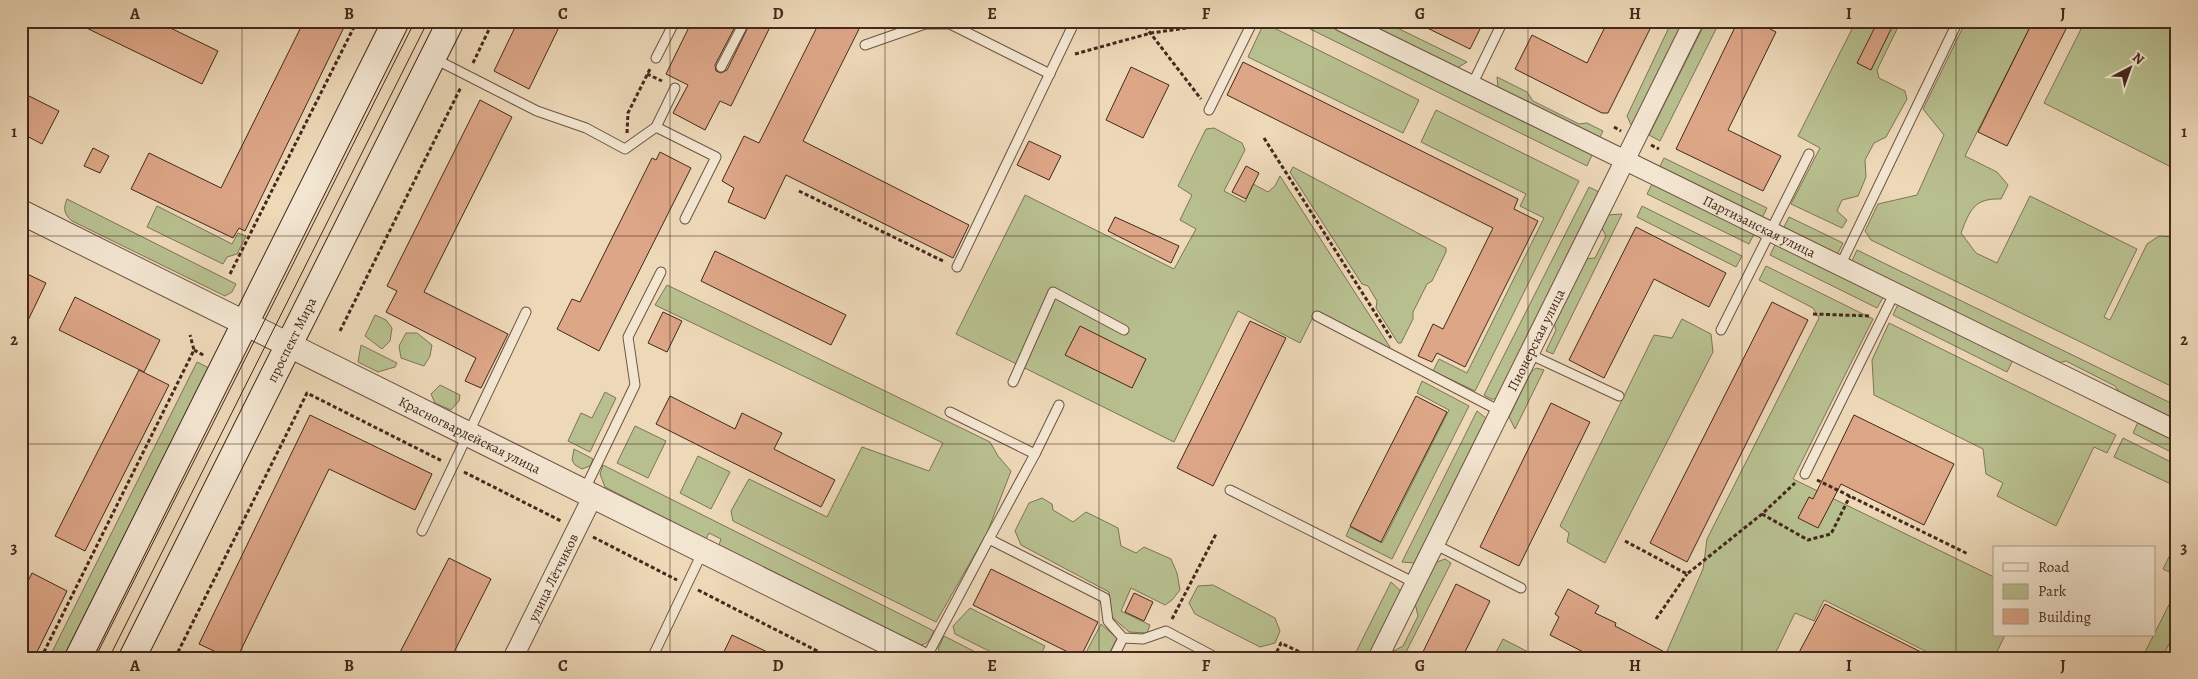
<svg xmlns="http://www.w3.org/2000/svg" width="2198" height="679" font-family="Alegreya,serif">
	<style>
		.green { fill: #b8bf8f; stroke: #7e7456 }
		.building { fill: #dda687; stroke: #44281c }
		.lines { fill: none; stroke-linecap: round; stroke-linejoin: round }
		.service-casing { stroke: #6e5443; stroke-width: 11 }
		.minor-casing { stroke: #6e5443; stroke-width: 21 }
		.tertiary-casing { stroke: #6e5443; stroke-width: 26 }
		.secondary-casing { stroke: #44281c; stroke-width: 28 }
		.path { stroke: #44281c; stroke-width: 3; stroke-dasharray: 4 2.5; stroke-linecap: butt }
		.service { stroke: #f3e6d1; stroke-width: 9 }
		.minor { stroke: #f3e6d1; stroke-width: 19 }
		.tertiary { stroke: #f3e6d1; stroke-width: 24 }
		.secondary { stroke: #f3e6d1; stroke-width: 26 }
		.tram { stroke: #44281c; stroke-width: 1 }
		.grid { fill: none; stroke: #44281c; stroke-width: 1; stroke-opacity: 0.55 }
		.labels { text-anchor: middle; stroke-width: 4; stroke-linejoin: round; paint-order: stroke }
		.street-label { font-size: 14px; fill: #44281c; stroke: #f3e6d1 }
		.neatline { fill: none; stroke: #44281c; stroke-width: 2 }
		.grid-label { font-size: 16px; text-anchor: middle; font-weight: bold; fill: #44281c }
	</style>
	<rect width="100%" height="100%" fill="#edd8b8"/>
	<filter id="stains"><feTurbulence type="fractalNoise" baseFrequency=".004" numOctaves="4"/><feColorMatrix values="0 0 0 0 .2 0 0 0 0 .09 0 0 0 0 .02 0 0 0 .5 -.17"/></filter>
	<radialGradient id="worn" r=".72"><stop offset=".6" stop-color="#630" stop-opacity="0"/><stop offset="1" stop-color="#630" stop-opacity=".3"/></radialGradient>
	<g class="green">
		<polygon points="1294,21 1326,21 1593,153 1587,166"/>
		<polygon points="1358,21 1383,21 1467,62 1457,68"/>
		<polygon points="1672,21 1687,21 1632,127 1627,116"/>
		<polygon points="1706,21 1720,21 1660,141 1649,135"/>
		<polygon points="1856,21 1901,21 1877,70 1879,78 1905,91 1907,99 1886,137 1874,143 1865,160 1866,177 1858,196 1842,200 1837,211 1847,220 1842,228 1791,204 1820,148 1798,136"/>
		<path d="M1966,21H2033L1965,156L1997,172L2008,185L2001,199C1974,198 1970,210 1961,233L1976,253L1997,263L2030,196L2137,249L2104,317L2110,320L2147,244L2159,236L2177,237V389L1871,240L1865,231L1878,204L1917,195L1944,135L1923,109Z"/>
		<polygon points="2085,21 2177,21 2177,170 2044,103"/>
		<polygon points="1264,23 1419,100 1403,133 1248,57"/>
		<polygon points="1497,77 1527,92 1533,101 1579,124 1587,123 1603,131 1598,141 1498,88"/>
		<polygon points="1436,110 1579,181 1475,391 1433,371 1439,359 1467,373 1544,218 1520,206 1526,194 1421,142"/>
		<polygon points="1214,128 1242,143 1245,150 1224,191 1245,202 1253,184 1268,192 1275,186 1280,176 1390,347 1389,350 1316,311 1300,343 1238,311 1174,442 956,334 1025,195 1174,269 1196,229 1180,220 1192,195 1178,186 1206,129"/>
		<polygon points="1664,158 1767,208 1761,220 1658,170"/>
		<polygon points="1293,167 1446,248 1446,252 1432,281 1427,284 1413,312 1413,319 1401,343 1398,343 1376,308 1377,301 1368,286 1362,284 1290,172"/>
		<polygon points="1653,182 1755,232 1749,244 1647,194"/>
		<polygon points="1589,187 1603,194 1497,399 1491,399 1484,395"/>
		<path d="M67,199L236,284L232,292L225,296L72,221C64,214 63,209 67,199Z"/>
		<polygon points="157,206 232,244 238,233 246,236 237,254 227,257 223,264 147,227"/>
		<polygon points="1642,206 1742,256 1736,267 1637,217"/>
		<polygon points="1622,214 1553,354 1546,351 1556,330 1553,319 1583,259 1595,258 1606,236 1601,227 1607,215"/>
		<polygon points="1789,217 1843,243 1836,257 1782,231"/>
		<polygon points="1776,243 1884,296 1877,308 1770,255"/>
		<polygon points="1857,250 2177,406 2177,423 2123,397 2115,386 2066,361 2054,364 1850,265"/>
		<polygon points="1766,266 1873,319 1793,479 1994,577 1994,635 2005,635 1994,658 1939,658 1824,600 1814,621 1795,613 1773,658 1664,658 1703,569 1707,539 1819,318 1813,308 1759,280"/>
		<polygon points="667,285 990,442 998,456 1011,471 987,533 936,622 733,521 731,511 749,479 827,517 862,447 929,471 943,443 655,305"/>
		<polygon points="1899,302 2014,358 2007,372 1893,315"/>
		<polygon points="375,315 386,320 392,328 390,341 382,349 365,336"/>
		<polygon points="1682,319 1711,334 1713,352 1605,563 1567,542 1569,533 1560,526 1654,335 1672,338"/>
		<polygon points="1889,323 2116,435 2107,453 2094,447 2056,526 1997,496 2003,483 1986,474 1983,449 1874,395 1872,360"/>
		<polygon points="406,333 417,333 432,345 430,356 424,366 401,358 399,346"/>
		<polygon points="361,345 397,363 395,367 378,372 358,362"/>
		<polygon points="197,362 211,369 67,658 49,658"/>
		<polygon points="1536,368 1544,370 1515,429 1509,417 1531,372"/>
		<polygon points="1422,381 1469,406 1392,559 1346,536 1350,527 1382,543 1449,410 1417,393"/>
		<polygon points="440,385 460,395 459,401 451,410 435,403 431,394"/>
		<polygon points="605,392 616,398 590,452 568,441 581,413 592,418"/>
		<polygon points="1477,411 1487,419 1421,559 1413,563 1402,562"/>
		<polygon points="2138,422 2177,441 2177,455 2133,433"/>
		<polygon points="635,426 666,441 648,478 617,463"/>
		<polygon points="2123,438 2177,465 2177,487 2114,457"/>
		<polygon points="574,449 593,459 590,466 582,469 575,465 572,460"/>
		<polygon points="698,456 730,472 711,509 680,493"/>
		<path d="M603,465L934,631C930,639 929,644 920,645L719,545L721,539L709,533L706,539L605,487L600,474Z"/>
		<polygon points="1042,498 1052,504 1053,510 1073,522 1086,512 1118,528 1121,546 1136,553 1144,547 1171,559 1177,573 1180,590 1172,600 1165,605 1131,588 1121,611 1150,625 1147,633 1129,632 1112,617 1109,592 1021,545 1015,531 1029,503"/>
		<polygon points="2177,541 2177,574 2176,575 2163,569"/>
		<polygon points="1445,559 1451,563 1403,658 1387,658 1388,654 1403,646 1418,616 1415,603 1434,563"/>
		<polygon points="1391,582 1403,593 1371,658 1353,658"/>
		<polygon points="1213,585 1275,618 1280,631 1275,643 1260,647 1195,614 1189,603 1198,586"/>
		<polygon points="2177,589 2177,628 2162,658 2142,658"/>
		<polygon points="970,608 1045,646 1039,658 1003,658 955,634 953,626"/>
		<polygon points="1101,624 1117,638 1107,658 1083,658"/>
		<polygon points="944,636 987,658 946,658 942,656 938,649"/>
		<polygon points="1503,639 1540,658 1493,658"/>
	</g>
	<g class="building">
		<polygon points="72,21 156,21 218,51 202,84"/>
		<polygon points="304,21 347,21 245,231 239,228 233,238 131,189 149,153 221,188"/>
		<polygon points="518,21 562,21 529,89 494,71"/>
		<polygon points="692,21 738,21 715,65 716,71 721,73 727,70 751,21 773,21 731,106 720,101 705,130 673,113 688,85 666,74"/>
		<polygon points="820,21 844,21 859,29 803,141 969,225 953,258 786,175 765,219 728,202 734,188 722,181 744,136 759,143"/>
		<polygon points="1413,21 1484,21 1470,49"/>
		<polygon points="1608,21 1654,21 1608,113 1602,113 1515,69 1532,35 1587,63"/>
		<polygon points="1738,21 1755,21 1776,32 1728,130 1781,156 1763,191 1676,149"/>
		<polygon points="1878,21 1895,21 1871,70 1857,63"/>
		<polygon points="2033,21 2057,21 2067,27 2007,146 1978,132"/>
		<polygon points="1243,62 1518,199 1514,209 1538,221 1465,367 1437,353 1432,362 1418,356 1433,324 1443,329 1493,228 1227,95"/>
		<polygon points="1131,67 1169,85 1143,138 1106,120"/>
		<polygon points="21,92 59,111 42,144 21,133"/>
		<polygon points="480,100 512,117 424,292 508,334 481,388 465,381 476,358 386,312 397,291 387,286"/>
		<polygon points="1029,141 1061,156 1049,180 1017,165"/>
		<polygon points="93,148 109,156 100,173 84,166"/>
		<polygon points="660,152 691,168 599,351 557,329 572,299 580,302 652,158 656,160"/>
		<polygon points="1246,166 1259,173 1246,199 1232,192"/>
		<polygon points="1115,217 1179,246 1171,263 1108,231"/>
		<polygon points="1636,227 1726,273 1709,307 1654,279 1604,378 1569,360"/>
		<polygon points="715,251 846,315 831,345 701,281"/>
		<polygon points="21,271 46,283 21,335"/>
		<polygon points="75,297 160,340 144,372 59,330"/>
		<polygon points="1772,302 1808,320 1687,562 1650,543"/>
		<polygon points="663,312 682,321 667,352 648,343"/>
		<polygon points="1250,321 1286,338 1213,486 1177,468"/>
		<polygon points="1080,326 1146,359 1132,388 1065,355"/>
		<polygon points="139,370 169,385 85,551 55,536"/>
		<polygon points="670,396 735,429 742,413 782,433 774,449 835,480 821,507 656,424"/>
		<polygon points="1416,396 1447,412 1381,542 1350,526"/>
		<polygon points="1551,403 1590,422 1519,566 1480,547"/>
		<polygon points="310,415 432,474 415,510 329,469 237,658 213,658 216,652 199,644"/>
		<polygon points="1854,415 1954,464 1924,525 1841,484 1818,528 1798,518 1809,497 1813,499"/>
		<polygon points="449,558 491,579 451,658 397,658"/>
		<polygon points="991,569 1098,622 1080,658 973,605"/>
		<polygon points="32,573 67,591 34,658 21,658 21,595"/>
		<polygon points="1456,584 1490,601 1462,658 1420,658"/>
		<polygon points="1568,589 1599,606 1595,613 1616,623 1615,626 1676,658 1595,658 1550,635 1559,617 1555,614"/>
		<polygon points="1134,593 1153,602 1144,621 1125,612"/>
		<polygon points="1825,604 1933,658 1796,658"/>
		<polygon points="732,635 780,658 721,658"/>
	</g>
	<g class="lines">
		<g class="service-casing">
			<g id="service">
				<polyline points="865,45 925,24 950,24 1050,74"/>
				<polyline points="656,58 675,21"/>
				<polyline points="435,59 537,111 586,128 625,149 656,127 716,157 685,219"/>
				<polyline points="721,67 745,21"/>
				<polyline points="1472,85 1503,21"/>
				<polyline points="1209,110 1253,21"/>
				<polyline points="656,127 675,88"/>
				<polyline points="1840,266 1958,21"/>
				<polyline points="957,267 1075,21"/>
				<polyline points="1317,316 1500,411"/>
				<polyline points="1721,330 1809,154"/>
				<polyline points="1529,354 1619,396"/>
				<polyline points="1013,382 1053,292 1124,330"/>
				<polyline points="1059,405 1035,454 989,539 1105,598 1108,621 1123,638 1143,639 1166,631 1217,658"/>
				<polyline points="950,412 1035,454"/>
				<polyline points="1805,474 1895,292"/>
				<polyline points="1230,490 1415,583"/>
				<polyline points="584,491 635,385 628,337 661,272"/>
				<polyline points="422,531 526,312"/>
				<polyline points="1434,544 1521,588"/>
				<polyline points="652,658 703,551"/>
				<polyline points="926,658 989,539"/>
				<polyline points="1113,658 1123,638"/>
			</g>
		</g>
		<g class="minor-casing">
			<g id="minor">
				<path id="s1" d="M1341,21L2177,431"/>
				<path id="s2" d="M513,658L593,496"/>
				<path id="s3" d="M1378,658L1694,21"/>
			</g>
		</g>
		<g class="tertiary-casing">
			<g id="tertiary">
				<path id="s4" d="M21,212L919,658"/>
			</g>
		</g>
		<g class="secondary-casing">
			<g id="secondary">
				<polyline points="78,658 396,21"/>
				<path id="s5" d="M132,658L451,21"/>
			</g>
		</g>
		<g class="path">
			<polyline points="1141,21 1201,99"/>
			<polyline points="1075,54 1151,33 1237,21"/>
			<polyline points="473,63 493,21"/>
			<polyline points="647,74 662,81"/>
			<polyline points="1614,127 1621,131"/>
			<polyline points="627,133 628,113 651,67"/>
			<polyline points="1264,138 1391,338"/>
			<polyline points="1651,145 1659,149"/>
			<polyline points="799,191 945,262"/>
			<polyline points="230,274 357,21"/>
			<polyline points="1813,314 1870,316"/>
			<polyline points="340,331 461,87"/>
			<polyline points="194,350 205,356"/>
			<polyline points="464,472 561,521"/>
			<polyline points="1817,480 1968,554"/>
			<polyline points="1762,514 1808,540 1831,534 1850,496"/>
			<polyline points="593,537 677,580"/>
			<polyline points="1625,541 1687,574 1762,514 1795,483"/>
			<polyline points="698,590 831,658"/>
			<polyline points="1172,619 1216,534"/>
			<polyline points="1656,619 1687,574"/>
			<polyline points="41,658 194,350 190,335"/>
			<polyline points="175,658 307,393 442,461"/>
			<polyline points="1274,658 1281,643 1312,658"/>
		</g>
		<use href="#service" class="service"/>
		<use href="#minor" class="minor"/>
		<use href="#tertiary" class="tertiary"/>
		<use href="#secondary" class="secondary"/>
		<g class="tram">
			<polyline points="95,658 415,21"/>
			<polyline points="109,658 428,21"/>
		</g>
	</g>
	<path class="grid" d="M242,21V658M456,21V658M670,21V658M885,21V658M1099,21V658M1313,21V658M1528,21V658M1742,21V658M1956,21V658M21,236H2177M21,444H2177"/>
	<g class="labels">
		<g class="street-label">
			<text dy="5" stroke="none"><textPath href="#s1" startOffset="466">Партизанская улица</textPath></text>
			<text dy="5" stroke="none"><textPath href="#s5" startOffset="356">проспект Мира</textPath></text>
			<text dy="5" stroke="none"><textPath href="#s3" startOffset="355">Пионерская улица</textPath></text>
			<text dy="5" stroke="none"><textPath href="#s4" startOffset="501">Красногвардейская улица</textPath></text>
			<text dy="5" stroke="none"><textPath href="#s2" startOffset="90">улица Лётчиков</textPath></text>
		</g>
	</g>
	<rect width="2198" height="679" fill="none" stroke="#edd8b8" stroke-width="55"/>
	<rect x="1993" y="546" width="162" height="90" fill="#f3e6d1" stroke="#ad9a89"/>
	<rect x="2003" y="563" width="25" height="8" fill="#f3e6d1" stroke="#ad9a89"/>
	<text x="2038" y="572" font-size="15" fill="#44281c">Road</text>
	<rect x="2003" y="584" width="25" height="15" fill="#b8bf8f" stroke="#ad9a89"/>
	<text x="2038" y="596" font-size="15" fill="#44281c">Park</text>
	<rect x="2003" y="609" width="25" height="15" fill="#dda687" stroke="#ad9a89"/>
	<text x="2038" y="622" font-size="15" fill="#44281c">Building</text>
	<g transform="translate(2130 68) rotate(41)" stroke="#f3e6d1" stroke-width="4" paint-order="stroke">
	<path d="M0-4L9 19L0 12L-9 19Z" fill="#44281c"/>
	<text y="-8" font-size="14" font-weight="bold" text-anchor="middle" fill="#44281c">N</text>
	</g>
	<rect x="28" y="28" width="2142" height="624" class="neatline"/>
	<g class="grid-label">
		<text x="135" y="19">A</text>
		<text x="349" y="19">B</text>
		<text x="563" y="19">C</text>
		<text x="778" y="19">D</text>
		<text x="992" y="19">E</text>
		<text x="1206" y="19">F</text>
		<text x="1420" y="19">G</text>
		<text x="1635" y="19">H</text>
		<text x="1849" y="19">I</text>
		<text x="2063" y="19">J</text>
		<text x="14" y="137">1</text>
		<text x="2184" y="137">1</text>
		<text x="14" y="345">2</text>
		<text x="2184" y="345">2</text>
		<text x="14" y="553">3</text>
		<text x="2184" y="553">3</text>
		<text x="135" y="671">A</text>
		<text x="349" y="671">B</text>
		<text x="563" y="671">C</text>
		<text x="778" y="671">D</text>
		<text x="992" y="671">E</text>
		<text x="1206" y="671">F</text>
		<text x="1420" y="671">G</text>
		<text x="1635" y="671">H</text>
		<text x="1849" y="671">I</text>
		<text x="2063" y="671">J</text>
	</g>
	<rect width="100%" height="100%" filter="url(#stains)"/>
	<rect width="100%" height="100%" fill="url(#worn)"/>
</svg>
